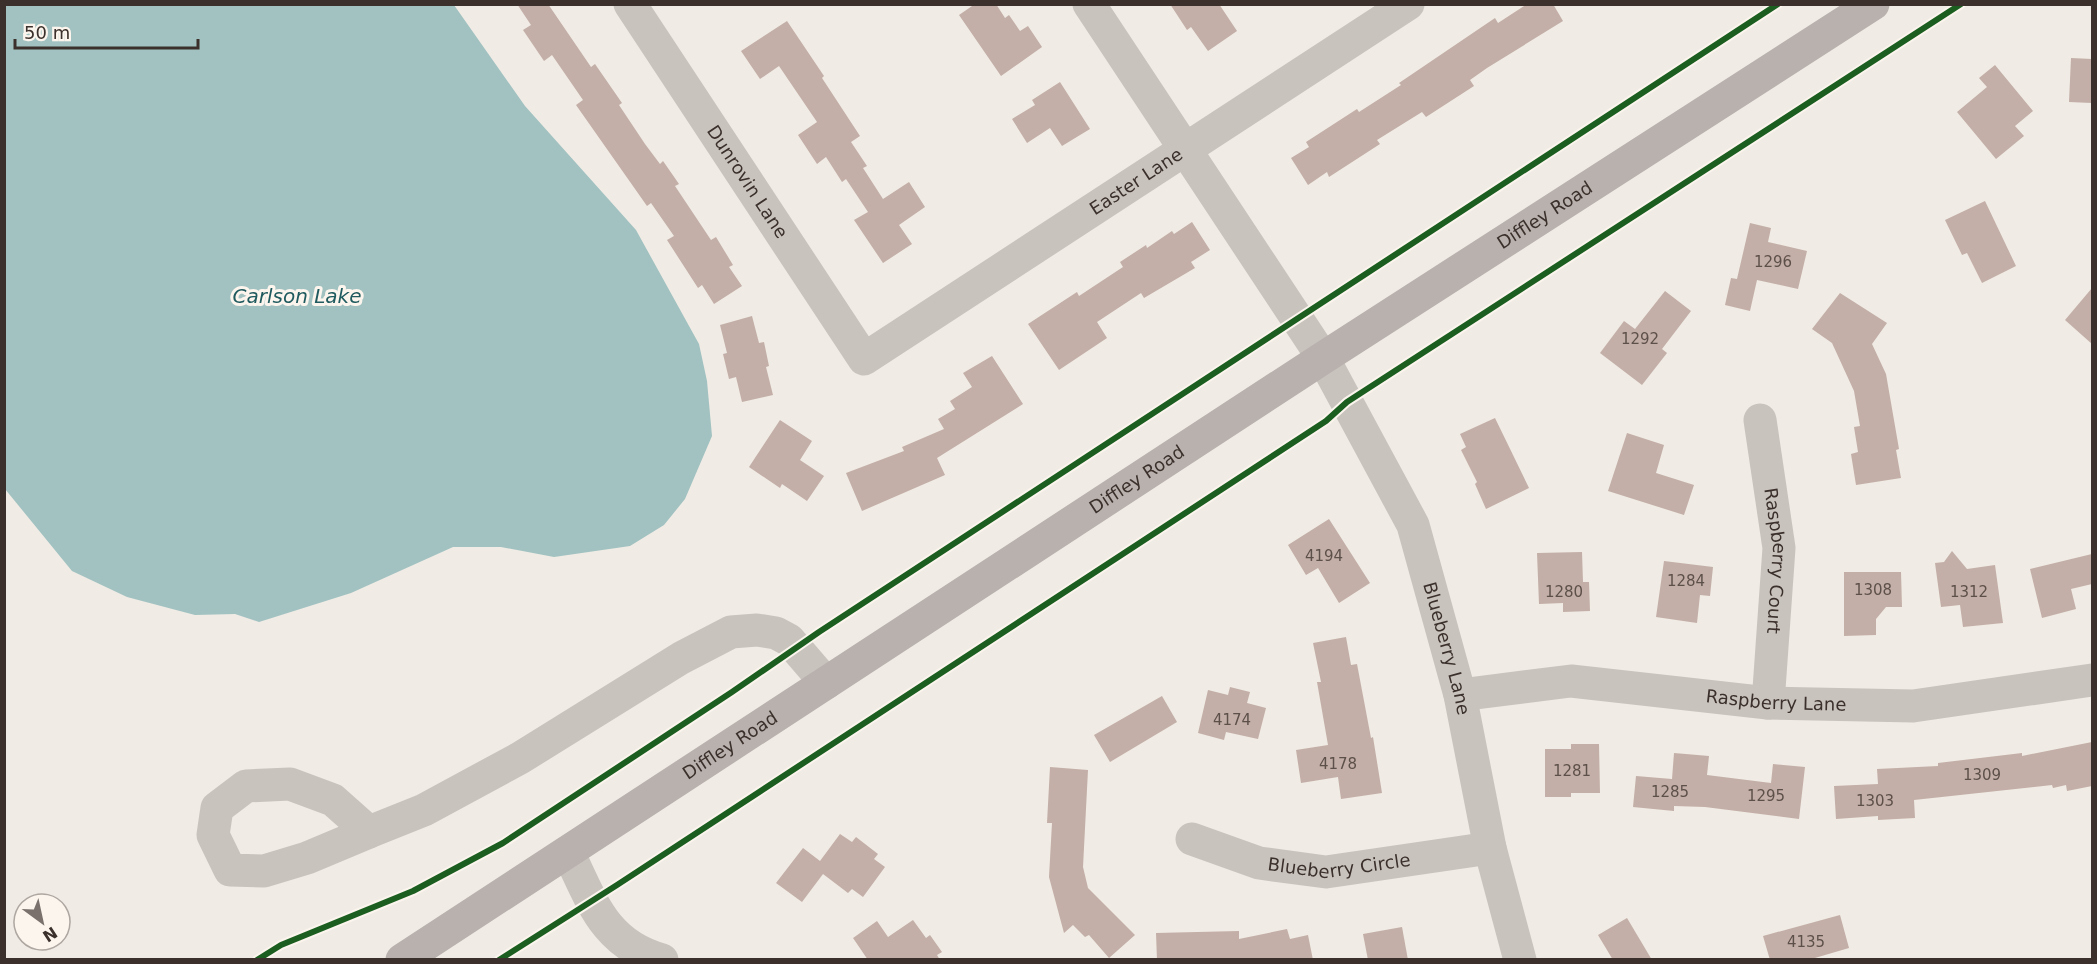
<svg xmlns="http://www.w3.org/2000/svg" width="2097" height="964" font-family="'DejaVu Sans',sans-serif">
	<style>
		.water { fill: #a1c2c1 }
		.building { fill: #c3afa7 }
		.lines { fill: none; stroke-linecap: round; stroke-linejoin: round }
		.minor { stroke: #c9c3be; stroke-width: 33 }
		.major { stroke: #b8b1ad; stroke-width: 33 }
		.cycleway-casing { stroke: #fbf5ee; stroke-width: 10 }
		.cycleway { stroke: #1b5e20; stroke-width: 6 }
		.labels { text-anchor: middle; stroke-width: 6; stroke-linejoin: round; paint-order: stroke }
		.number-label { font-size: 15px; fill: #5d504a }
		.street-label { font-size: 18px; fill: #3b302b; stroke: #fbf5ee }
		.water-label { font-size: 20px; font-style: italic; fill: #1f5a5e; stroke: #fbf5ee }
	</style>
	<rect width="100%" height="100%" fill="#f0ebe5"/>
	<polygon class="water" points="4,5 454,5 525,106 636,230 699,344 707,381 712,436 685,499 664,525 630,546 554,557 501,547 453,547 351,593 259,622 235,614 195,615 127,597 72,571 5,489"/>
	<g class="building">
		<polygon points="517,4 548,4 591,67 595,64 622,103 619,105 645,144 660,164 663,161 679,184 675,186 711,240 716,237 733,265 729,267 742,286 714,304 702,285 698,288 667,240 674,236 651,203 647,206 576,105 583,100 552,55 544,61 523,30 531,25"/>
		<polygon points="975,4 996,4 1005,18 1009,15 1020,31 1028,26 1042,47 1001,76 959,15"/>
		<polygon points="1170,4 1219,4 1237,31 1208,51 1191,27 1187,30"/>
		<polygon points="1527,4 1553,4 1563,21 1487,68 1470,80 1474,86 1426,117 1422,112 1377,140 1380,144 1329,177 1327,172 1308,185 1291,158 1309,147 1306,142 1357,109 1359,112 1401,85 1399,83 1495,18 1498,23"/>
		<polygon points="787,21 824,76 822,78 860,136 851,142 867,166 863,168 883,199 909,182 925,207 899,225 912,244 883,263 854,220 868,212 846,179 842,182 826,157 817,164 798,135 817,122 779,66 760,79 741,51"/>
		<polygon points="2071,58 2092,59 2092,103 2069,102"/>
		<polygon points="1995,65 2033,111 2015,126 2024,136 1996,159 1957,112 1987,87 1979,78"/>
		<polygon points="1060,82 1090,129 1062,146 1050,128 1027,143 1012,119 1035,105 1032,100"/>
		<polygon points="1985,201 2016,266 1982,283 1967,253 1962,255 1945,220"/>
		<polygon points="1192,222 1210,250 1191,262 1195,268 1144,298 1141,293 1097,322 1107,338 1059,370 1028,324 1077,292 1079,296 1123,267 1120,262 1146,245 1147,248 1172,231 1174,234"/>
		<polygon points="1750,223 1771,228 1768,242 1807,251 1798,289 1757,280 1750,311 1725,305 1731,278 1737,279"/>
		<polygon points="2092,288 2092,344 2065,320"/>
		<polygon points="1665,291 1691,311 1662,349 1667,353 1642,385 1600,353 1624,321 1635,329"/>
		<polygon points="1840,293 1887,323 1872,344 1886,374 1899,449 1896,450 1901,478 1856,485 1851,454 1858,452 1854,427 1860,426 1854,391 1832,343 1812,329"/>
		<polygon points="752,316 759,343 764,342 769,366 766,367 773,395 742,402 736,377 729,379 723,354 727,353 720,325"/>
		<polygon points="992,356 1023,404 937,458 945,475 862,511 846,473 904,451 902,447 944,429 938,419 955,409 950,401 972,387 963,373"/>
		<polygon points="1495,418 1529,488 1486,509 1475,484 1477,482 1461,450 1466,447 1460,434"/>
		<polygon points="780,420 812,441 800,460 824,476 807,501 782,484 780,488 749,467"/>
		<polygon points="1627,433 1664,445 1656,473 1694,485 1684,515 1608,491"/>
		<polygon points="1329,519 1370,583 1339,603 1318,568 1306,575 1288,545"/>
		<polygon points="1952,551 1967,569 1995,565 2003,623 1963,627 1960,605 1941,607 1935,563 1944,562"/>
		<polygon points="1582,552 1583,582 1589,582 1590,611 1563,612 1563,603 1539,604 1537,553"/>
		<polygon points="2092,554 2092,584 2071,589 2076,609 2042,618 2030,569"/>
		<polygon points="1664,561 1713,567 1710,596 1700,595 1697,623 1656,617"/>
		<polygon points="1844,572 1901,572 1902,607 1886,607 1876,619 1876,635 1844,636"/>
		<polygon points="1346,637 1351,665 1357,664 1371,738 1373,737 1382,793 1341,799 1338,777 1301,783 1296,750 1328,745 1317,682 1321,682 1313,643"/>
		<polygon points="1230,687 1250,692 1247,703 1266,708 1258,739 1226,732 1224,740 1198,733 1208,690 1228,695"/>
		<polygon points="1162,696 1177,722 1110,762 1094,735"/>
		<polygon points="2092,742 2092,786 2067,791 2066,785 2053,788 2052,785 1914,800 1915,818 1878,820 1878,816 1836,819 1834,786 1878,784 1877,769 1938,766 1938,763 2022,753 2022,756"/>
		<polygon points="1571,744 1599,744 1600,793 1571,793 1571,797 1545,797 1545,749 1571,749"/>
		<polygon points="1674,753 1709,756 1707,775 1771,783 1773,764 1805,767 1799,819 1705,807 1674,806 1674,811 1633,807 1636,776 1672,779"/>
		<polygon points="1050,767 1088,770 1083,867 1088,888 1135,935 1109,958 1089,935 1085,937 1073,925 1064,933 1049,877 1052,823 1047,823"/>
		<polygon points="840,834 852,842 856,837 878,854 874,859 885,867 863,897 852,889 848,893 823,874 802,902 776,883 803,848 820,861"/>
		<polygon points="1840,915 1849,948 1808,960 1770,960 1763,936"/>
		<polygon points="1627,918 1652,960 1613,960 1598,935"/>
		<polygon points="913,920 926,938 930,935 942,952 937,955 940,960 868,960 853,938 877,921 888,937"/>
		<polygon points="1402,927 1408,960 1368,960 1363,934"/>
		<polygon points="1287,929 1290,939 1308,935 1313,960 1157,960 1156,933 1239,931 1239,939"/>
	</g>
	<g class="lines">
		<g class="minor">
			<path id="s1" d="M630,4L864,359L1408,4"/>
			<path id="s2" d="M1089,4L1323,358L1413,525L1460,695L1490,848L1520,960"/>
			<path id="s3" d="M1760,420L1779,548L1768,703"/>
			<path id="s4" d="M1460,695L1571,681L1768,703L1913,706L2092,680"/>
			<polygon points="290,784 333,800 369,832 307,858 264,871 230,870 213,835 217,808 246,786"/>
			<polyline points="369,832 424,810 520,758 681,658 731,632 757,630 776,633 789,640 826,683"/>
			<path id="s5" d="M1192,839L1259,863L1326,872L1490,848"/>
			<path d="M568,852C592,901 604,944 662,960"/>
		</g>
		<path class="major" id="s6" d="M402,960L1323,358L1873,4"/>
		<g class="cycleway-casing">
			<g id="cycleway">
				<polyline points="257,960 281,945 413,891 503,843 732,692 819,632 1778,4"/>
				<polyline points="499,960 617,885 1326,421 1347,402 1961,4"/>
			</g>
		</g>
		<use href="#cycleway" class="cycleway"/>
	</g>
	<g class="labels">
		<g class="number-label">
			<text x="1773" y="267">1296</text>
			<text x="1640" y="344">1292</text>
			<text x="1324" y="561">4194</text>
			<text x="1686" y="586">1284</text>
			<text x="1873" y="595">1308</text>
			<text x="1564" y="597">1280</text>
			<text x="1969" y="597">1312</text>
			<text x="1232" y="725">4174</text>
			<text x="1338" y="769">4178</text>
			<text x="1572" y="776">1281</text>
			<text x="1982" y="780">1309</text>
			<text x="1670" y="797">1285</text>
			<text x="1766" y="801">1295</text>
			<text x="1875" y="806">1303</text>
			<text x="1806" y="947">4135</text>
		</g>
		<g class="street-label">
			<text dy="6" stroke="none"><textPath href="#s1" startOffset="213">Dunrovin Lane</textPath></text>
			<text dy="6" stroke="none"><textPath href="#s1" startOffset="750">Easter Lane</textPath></text>
			<text dy="6" stroke="none"><textPath href="#s6" startOffset="1364">Diffley Road</textPath></text>
			<text dy="6" stroke="none"><textPath href="#s6" startOffset="878">Diffley Road</textPath></text>
			<text dy="6" stroke="none"><textPath href="#s3" startOffset="142">Raspberry Court</textPath></text>
			<text dy="6" stroke="none"><textPath href="#s2" startOffset="742">Blueberry Lane</textPath></text>
			<text dy="6" stroke="none"><textPath href="#s4" startOffset="318">Raspberry Lane</textPath></text>
			<text dy="6" stroke="none"><textPath href="#s6" startOffset="392">Diffley Road</textPath></text>
			<text dy="6" stroke="none"><textPath href="#s5" startOffset="152">Blueberry Circle</textPath></text>
		</g>
		<g class="water-label">
			<text x="297" y="303">Carlson Lake</text>
		</g>
	</g>
	<rect width="2097" height="964" fill="none" stroke="#3b302b" stroke-width="12"/>
	<g transform="translate(42 922) rotate(147)"><circle r="28" fill="#fbf5ee" stroke="#aea6a0" stroke-width="1.5"/>
	<path d="M0-4.5L10 22L0 15L-10 22Z" fill="#7a716c"/>
	<text y="-9" font-size="16" font-weight="bold" text-anchor="middle" fill="#3b302b">N</text>
	</g>
	<path d="M15 39v9h183v-9" fill="none" stroke="#3b302b" stroke-width="3"/>
	<text x="24" y="39" font-size="18" fill="#3b302b" stroke="#fbf5ee" stroke-width="4.5" paint-order="stroke">50 m</text>
</svg>
